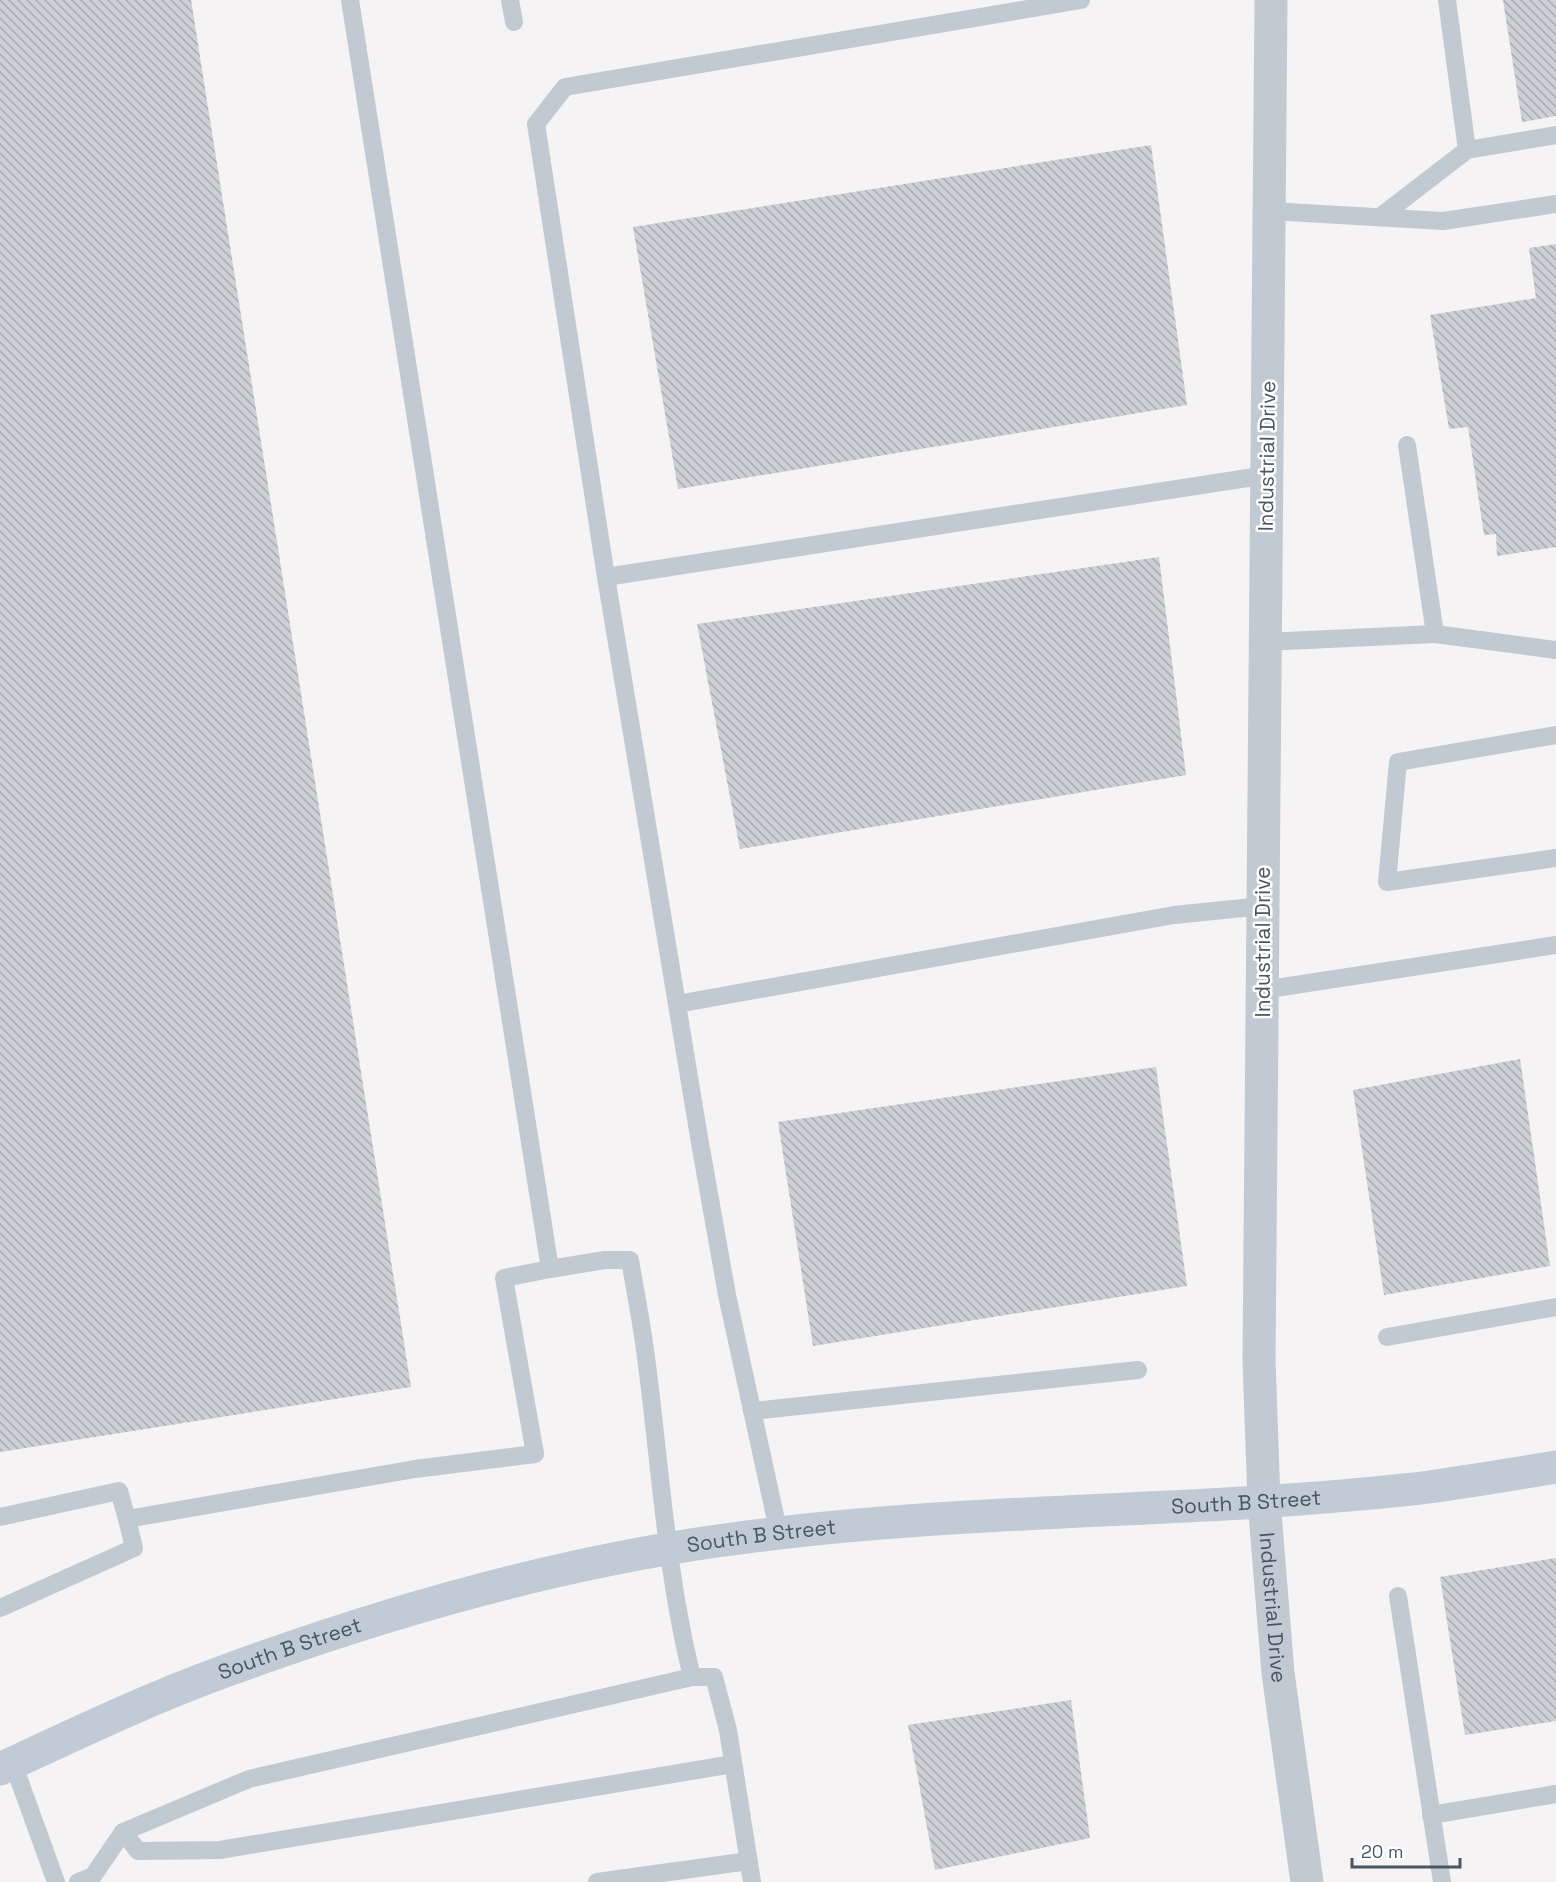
<svg xmlns="http://www.w3.org/2000/svg" width="1556" height="1882" font-family="'Space Grotesk',sans-serif">
	<style>
		.building { fill: url(#building-back-hatch) }
		.lines { fill: none; stroke-linecap: round; stroke-linejoin: round }
		.lane { stroke: #c1cad2; stroke-width: 18 }
		.street { stroke: #c1cad2; stroke-width: 33 }
		.secondary { stroke: #c1cbd6; stroke-width: 33 }
		.labels { text-anchor: middle; stroke-width: 5; stroke-linejoin: round; paint-order: stroke }
		.street-label { font-size: 21px; fill: #4a5661; stroke: #fff }
	</style>
	<defs>
		<pattern id="building-back-hatch" width="6" height="6" patternUnits="userSpaceOnUse" patternTransform="scale(1.5)"><rect width="6" height="6" fill="#cdcfd5"/><path d="M-1 5l2 2M0 0l6 6M5-1l2 2" fill="none" stroke="#a8abb0"/></pattern>
	</defs>
	<rect width="100%" height="100%" fill="#f5f3f3"/>
	<g class="building">
		<polygon points="0,0 191,0 411,1387 0,1452"/>
		<polygon points="1503,0 1556,0 1556,116 1522,122"/>
		<polygon points="1151,145 1187,405 678,489 633,227"/>
		<polygon points="1556,244 1556,547 1497,556 1496,534 1484,535 1468,427 1449,429 1430,315 1536,298 1529,248"/>
		<polygon points="1159,557 1186,775 740,849 697,624"/>
		<polygon points="1520,1059 1550,1266 1384,1295 1353,1090"/>
		<polygon points="1156,1067 1187,1286 813,1346 778,1122"/>
		<polygon points="1556,1558 1556,1721 1465,1735 1440,1577"/>
		<polygon points="1071,1700 1090,1838 935,1870 908,1725"/>
	</g>
	<g class="lines">
		<g class="lane">
			<polyline points="510,0 514,22"/>
			<polyline points="1447,0 1467,150"/>
			<polyline points="1270,211 1443,221 1556,204"/>
			<polyline points="1380,217 1467,150 1556,135"/>
			<polyline points="606,577 1267,475"/>
			<polyline points="1435,634 1556,650"/>
			<polyline points="1265,642 1435,634 1407,445"/>
			<polyline points="1556,735 1398,762 1387,882 1556,858"/>
			<polyline points="1262,990 1556,945"/>
			<polyline points="677,1004 1174,915 1263,906"/>
			<polyline points="1387,1337 1556,1307"/>
			<polyline points="752,1411 1138,1370"/>
			<polyline points="0,1517 119,1491 127,1519 415,1469 535,1454 504,1278 550,1269 350,0"/>
			<polyline points="779,1534 727,1295 700,1143 606,577 536,124 565,87 1081,0"/>
			<polyline points="1398,1596 1442,1882"/>
			<polyline points="0,1608 134,1548 127,1519"/>
			<polyline points="692,1677 714,1677 728,1730 752,1882"/>
			<polyline points="13,1763 56,1882"/>
			<polyline points="1431,1815 1556,1794"/>
			<polyline points="123,1832 138,1851 220,1850 733,1764"/>
			<path d="M78,1882L93,1876L123,1832L249,1779L692,1677C665,1569 660,1459 645,1350C641,1320 635,1290 630,1260H605L550,1269"/>
			<polyline points="597,1882 749,1861"/>
		</g>
		<path class="street" id="s1" d="M1271,0L1259,1360L1264,1501L1278,1673L1307,1882"/>
		<path class="secondary" id="s2" d="M0,1769C75,1734 150,1698 228,1670C386,1612 550,1565 717,1541C897,1515 1079,1513 1261,1502C1317,1498 1374,1494 1429,1487C1471,1481 1514,1474 1556,1467"/>
	</g>
	<g class="labels">
		<g class="street-label">
			<text transform="translate(1267 456) rotate(-89)" y="7">Industrial Drive</text>
			<text transform="translate(1263 942) rotate(-90)" y="7">Industrial Drive</text>
			<text dy="7" stroke="none"><textPath href="#s2" startOffset="1286">South B Street</textPath></text>
			<text dy="7" stroke="none"><textPath href="#s2" startOffset="800">South B Street</textPath></text>
			<text dy="7" stroke="none"><textPath href="#s1" startOffset="1608">Industrial Drive</textPath></text>
			<text dy="7" stroke="none"><textPath href="#s2" startOffset="314">South B Street</textPath></text>
		</g>
	</g>
	<path d="M1352 1858v9h108v-9" fill="none" stroke="#4a5661" stroke-width="3"/>
	<text x="1361" y="1858" font-size="18" fill="#4a5661" stroke="#ffffff" stroke-width="4.5" paint-order="stroke">20 m</text>
</svg>
